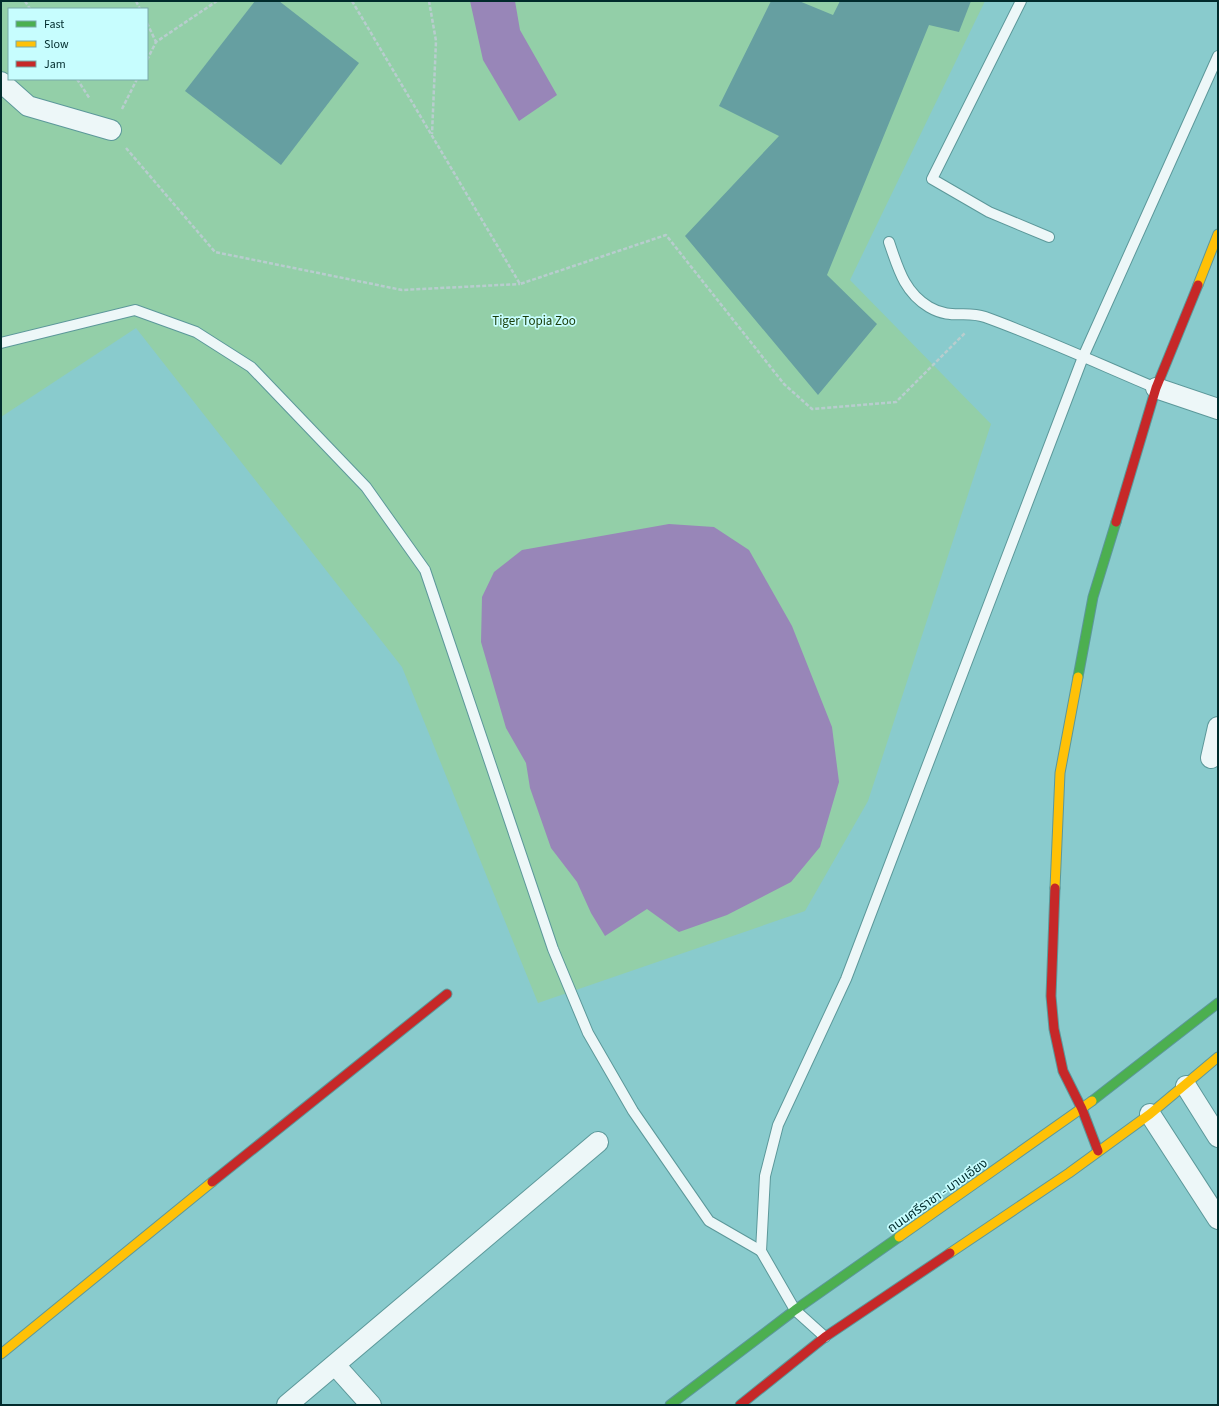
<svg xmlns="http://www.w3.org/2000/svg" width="1219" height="1406" font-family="'Source Sans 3','Noto Sans Thai',sans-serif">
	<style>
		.green { fill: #93cfa8; fill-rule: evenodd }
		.water { fill: #9886b8 }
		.building { fill: #669fa1 }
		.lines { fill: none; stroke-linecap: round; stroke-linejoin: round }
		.lane-casing { stroke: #5c989a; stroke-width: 12 }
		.street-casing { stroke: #5c989a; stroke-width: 22 }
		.fast-casing { stroke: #5c989a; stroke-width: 11 }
		.slow-casing { stroke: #5c989a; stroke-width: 11 }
		.jam-casing { stroke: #5c989a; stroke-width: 11 }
		.path { stroke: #b8cdce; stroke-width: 2.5; stroke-dasharray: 4 2; stroke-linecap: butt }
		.lane { stroke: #edf7f8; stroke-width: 10 }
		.street { stroke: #edf7f8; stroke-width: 20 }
		.fast { stroke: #4caf50; stroke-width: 9 }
		.slow { stroke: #ffc107; stroke-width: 9 }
		.jam { stroke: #c62828; stroke-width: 9 }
		.labels { text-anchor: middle; stroke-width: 3.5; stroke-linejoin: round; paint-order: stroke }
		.park-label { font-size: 13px; fill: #193d08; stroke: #c7fdfe }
		.street-label { font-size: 13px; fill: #012b2c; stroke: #c7fdfe }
	</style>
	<rect width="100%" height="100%" fill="#89cbcd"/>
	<path class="green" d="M1,1H985L850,280L991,424L868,801L805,911L538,1003L402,667L136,328L1,417ZM9,9H147V79H9Z"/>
	<g class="water">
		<polygon points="470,1 515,1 520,30 557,95 519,121 483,60"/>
		<polygon points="669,524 714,527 749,550 792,626 832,727 839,782 820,847 791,882 727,915 679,932 647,909 605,936 591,913 577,882 551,848 530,788 526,763 506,728 481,642 482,597 494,572 522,550"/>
	</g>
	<g class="building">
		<polygon points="255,1 279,1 359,63 281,165 185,91"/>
		<polygon points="771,1 799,1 833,15 840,1 971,1 959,32 929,25 827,275 877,324 818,395 685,236 779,136 719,106"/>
	</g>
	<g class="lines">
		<g class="lane-casing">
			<g id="lane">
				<polyline points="1021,1 932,179 989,212 1049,237"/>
				<path d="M889,242C898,268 904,292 929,307C951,320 965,310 985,317C1043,338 1099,364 1156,388"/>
				<polyline points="1,343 135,310 196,332 251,367 366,487 425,570 553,949 588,1033 633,1111 709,1221 761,1251"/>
				<polyline points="825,1337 795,1310 761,1251 765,1176 778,1125 846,979 1083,357 1218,56"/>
			</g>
		</g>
		<g class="street-casing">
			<g id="street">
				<polyline points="1,82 28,106 111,130"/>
				<polyline points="1156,388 1218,409"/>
				<polyline points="1211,758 1218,727"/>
				<polyline points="1186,1086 1218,1137"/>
				<polyline points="1150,1114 1218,1219"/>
				<polyline points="335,1365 371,1405"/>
				<polyline points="287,1405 598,1142"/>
			</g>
		</g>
		<g class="fast-casing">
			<g id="fast">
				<polyline points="1078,677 1093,597 1116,522"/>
				<polyline points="1092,1101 1218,1003"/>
				<polyline points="670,1405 795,1310 899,1237"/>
			</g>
		</g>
		<g class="slow-casing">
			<g id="slow">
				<polyline points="1198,285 1218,234"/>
				<polyline points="1055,888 1060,773 1078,677"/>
				<polyline points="899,1237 1092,1101"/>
				<polyline points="950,1253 1069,1173 1150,1114 1218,1057"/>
				<polyline points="1,1354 212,1182"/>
			</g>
		</g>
		<g class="jam-casing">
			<g id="jam">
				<polyline points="1116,522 1156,388 1198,285"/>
				<polyline points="1055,888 1051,996 1054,1029 1063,1071 1082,1109 1098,1151"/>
				<polyline points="212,1182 447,994"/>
				<polyline points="740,1405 825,1337 950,1253"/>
			</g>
		</g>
		<g class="path">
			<polyline points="25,1 30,9"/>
			<polyline points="136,1 140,9"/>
			<polyline points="352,1 520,284 666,235 784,384 812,409 896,402 965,333"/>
			<polyline points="429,1 436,41 432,134"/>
			<polyline points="147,23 156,42"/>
			<polyline points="147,60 156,42 217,1"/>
			<polyline points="77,79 90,99"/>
			<polyline points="122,109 137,79"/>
			<polyline points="126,148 215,252 402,290 520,284"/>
		</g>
		<use href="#lane" class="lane"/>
		<use href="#street" class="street"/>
		<use href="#fast" class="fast"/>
		<use href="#slow" class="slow"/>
		<use href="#jam" class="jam"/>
	</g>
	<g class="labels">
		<g class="park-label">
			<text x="534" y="325">Tiger Topia Zoo</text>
		</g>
		<g class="street-label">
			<text transform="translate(937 1195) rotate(-35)" y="5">ถนนศรีราชา - มาบเอียง</text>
		</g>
	</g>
	<rect width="1219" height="1406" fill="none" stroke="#012b2c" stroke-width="4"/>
	<rect x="8" y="8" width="140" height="72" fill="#c7fdfe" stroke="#78a9aa"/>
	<rect x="16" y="21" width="20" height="6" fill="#4caf50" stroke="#78a9aa"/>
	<text x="44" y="28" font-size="12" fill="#012b2c">Fast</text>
	<rect x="16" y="41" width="20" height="6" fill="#ffc107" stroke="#78a9aa"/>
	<text x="44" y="48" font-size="12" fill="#012b2c">Slow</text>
	<rect x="16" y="61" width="20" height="6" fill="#c62828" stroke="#78a9aa"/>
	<text x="44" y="68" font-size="12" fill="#012b2c">Jam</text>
</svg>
